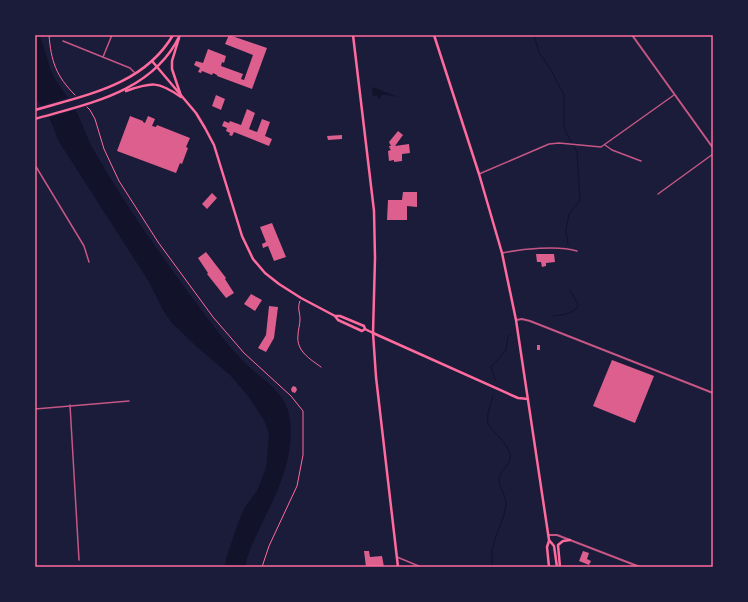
<svg xmlns="http://www.w3.org/2000/svg" width="748" height="602" font-family="'Nunito Sans',sans-serif">
	<style>
		.water { fill: #12122b }
		.pier { fill: #1b1b3a }
		.lines { fill: none; stroke-linecap: round; stroke-linejoin: round }
		.stream { stroke: #12122b; stroke-width: 1 }
		.building { fill: #dd5f8e }
		.path { stroke: #ff6b9d; stroke-width: 1 }
		.minor { stroke: #c65784; stroke-width: 1.5 }
		.tertiary { stroke: #c65784; stroke-width: 2 }
		.secondary { stroke: #ff6b9d; stroke-width: 2.5 }
		.primary { stroke: #ff6b9d; stroke-width: 2.5 }
		.neatline { fill: none; stroke: #ff6b9d; stroke-width: 1.5 }
	</style>
	<rect width="100%" height="100%" fill="#1b1b3a"/>
	<g class="water">
		<path d="M35,35H39C45,47 47,61 52,73C59,87 70,99 77,113C83,124 86,136 92,147C128,210 171,270 215,328C224,340 234,352 245,363C263,381 287,392 290,420C294,453 281,486 266,515C258,532 249,548 245,567H225L226,559L238,523L245,507L257,491L266,468L269,433L264,420L248,396L230,375L196,346L171,322L163,310L149,282L58,140C53,125 47,110 35,98Z"/>
		<polygon points="372,87 398,97 387,95 381,95 380,99 376,95 373,97"/>
	</g>
	<polygon class="pier" points="70,97 78,109 47,118 40,106"/>
	<g class="lines">
		<g class="stream">
			<polyline points="534,35 539,52 551,70 564,95 564,126 567,134 577,152 580,200 569,214 566,230 568,245"/>
			<path d="M553,316C563,315 570,314 577,308L578,304L570,290"/>
			<polyline points="495,380 491,367 506,350 508,336 511,334"/>
			<path d="M492,567C492,559 491,551 494,543C497,531 505,517 506,504C506,495 498,486 499,478C501,468 513,464 510,454C506,441 494,434 488,424C486,414 491,405 493,395"/>
		</g>
	</g>
	<g class="building">
		<polygon points="229,35 267,48 252,89 217,76 217,75 213,73 212,75 202,71 201,73 198,72 200,68 194,65 196,61 203,63 208,49 226,56 224,63 222,62 221,66 243,74 241,79 244,80 253,55 225,44"/>
		<polygon points="216,95 225,99 221,110 212,106"/>
		<polygon points="247,109 255,113 249,129 257,132 262,119 270,122 265,136 272,139 269,146 234,132 232,136 229,135 230,133 226,131 227,128 222,126 224,121 229,123 230,121 241,125"/>
		<polygon points="130,116 143,121 143,122 145,123 148,116 155,119 152,126 156,127 157,125 190,138 186,147 188,148 182,164 180,163 176,173 117,151"/>
		<polygon points="398,131 403,135 395,146 409,144 410,153 402,154 402,161 394,162 394,160 389,161 388,151 391,150 390,149 389,146 391,146 389,142"/>
		<polygon points="342,135 342,139 328,140 327,136"/>
		<polygon points="403,192 417,192 417,207 407,206 407,220 387,220 388,200 402,200"/>
		<polygon points="212,193 217,198 207,209 202,204"/>
		<polygon points="272,223 286,257 274,261 268,246 263,248 262,244 266,242 260,227"/>
		<polygon points="206,252 226,278 225,279 234,293 226,298 207,274 208,273 198,258"/>
		<polygon points="536,254 554,254 555,262 546,263 546,266 542,267 541,262 537,262"/>
		<polygon points="251,294 262,300 255,311 244,304"/>
		<polygon points="269,306 278,307 274,338 266,352 258,348 266,335"/>
		<rect x="537" y="345" width="3" height="5"/>
		<polygon points="612,360 654,376 635,423 593,406"/>
		<polygon points="293,386 296,387 297,390 295,393 292,392 291,389"/>
		<polygon points="364,551 369,551 370,557 382,556 384,567 366,567"/>
		<polygon points="583,551 589,553 587,559 591,561 589,565 579,561"/>
	</g>
	<g class="lines">
		<g class="path">
			<path d="M49,35C51,61 56,76 75,95"/>
			<polyline points="87,107 90,110 95,119 104,149 119,181 158,242 213,317 244,353 291,396 303,411 303,455 297,486 269,546 262,567"/>
			<path d="M300,301C297,308 300,312 300,319C300,325 298,330 298,335C296,351 310,359 321,367"/>
		</g>
		<g class="minor">
			<polyline points="63,41 130,68 134,72"/>
			<polyline points="103,57 112,35"/>
			<polyline points="605,145 612,150 641,161"/>
			<polyline points="35,165 84,246 89,262"/>
			<polyline points="479,174 549,144 559,143 601,147 674,95"/>
			<polyline points="658,194 713,154"/>
			<path d="M502,253C522,249 558,245 577,251"/>
			<polyline points="70,405 79,560"/>
			<polyline points="35,409 129,401"/>
			<polyline points="397,557 421,567"/>
		</g>
		<g class="tertiary">
			<polyline points="632,35 713,148"/>
			<polyline points="516,320 522,319 530,321 713,393"/>
			<polyline points="549,535 557,535 640,567"/>
		</g>
		<g class="secondary">
			<polyline points="353,35 374,211 375,258 373,333 376,377 398,567"/>
			<polyline points="152,61 196,113 205,128 214,145 242,236 253,259 265,273 279,284 301,298 335,316 338,320 362,331 365,329"/>
			<polyline points="335,316 340,316 364,326 365,329 373,333 518,398 528,399"/>
		</g>
		<g class="primary">
			<polyline points="434,35 479,174 502,253 516,320 549,540 554,546 557,567"/>
			<polyline points="179,38 172,61 172,69 181,96"/>
			<path d="M126,91C152,82 158,81 181,97"/>
			<path d="M35,110C86,95 144,85 173,35"/>
			<path d="M35,119C90,103 153,92 180,35"/>
			<polyline points="549,567 547,547 549,541"/>
			<polyline points="560,567 558,545 563,541 570,540"/>
		</g>
	</g>
	<rect width="748" height="602" fill="none" stroke="#1b1b3a" stroke-width="72"/>
	<rect x="36" y="36" width="676" height="530" class="neatline"/>
</svg>
